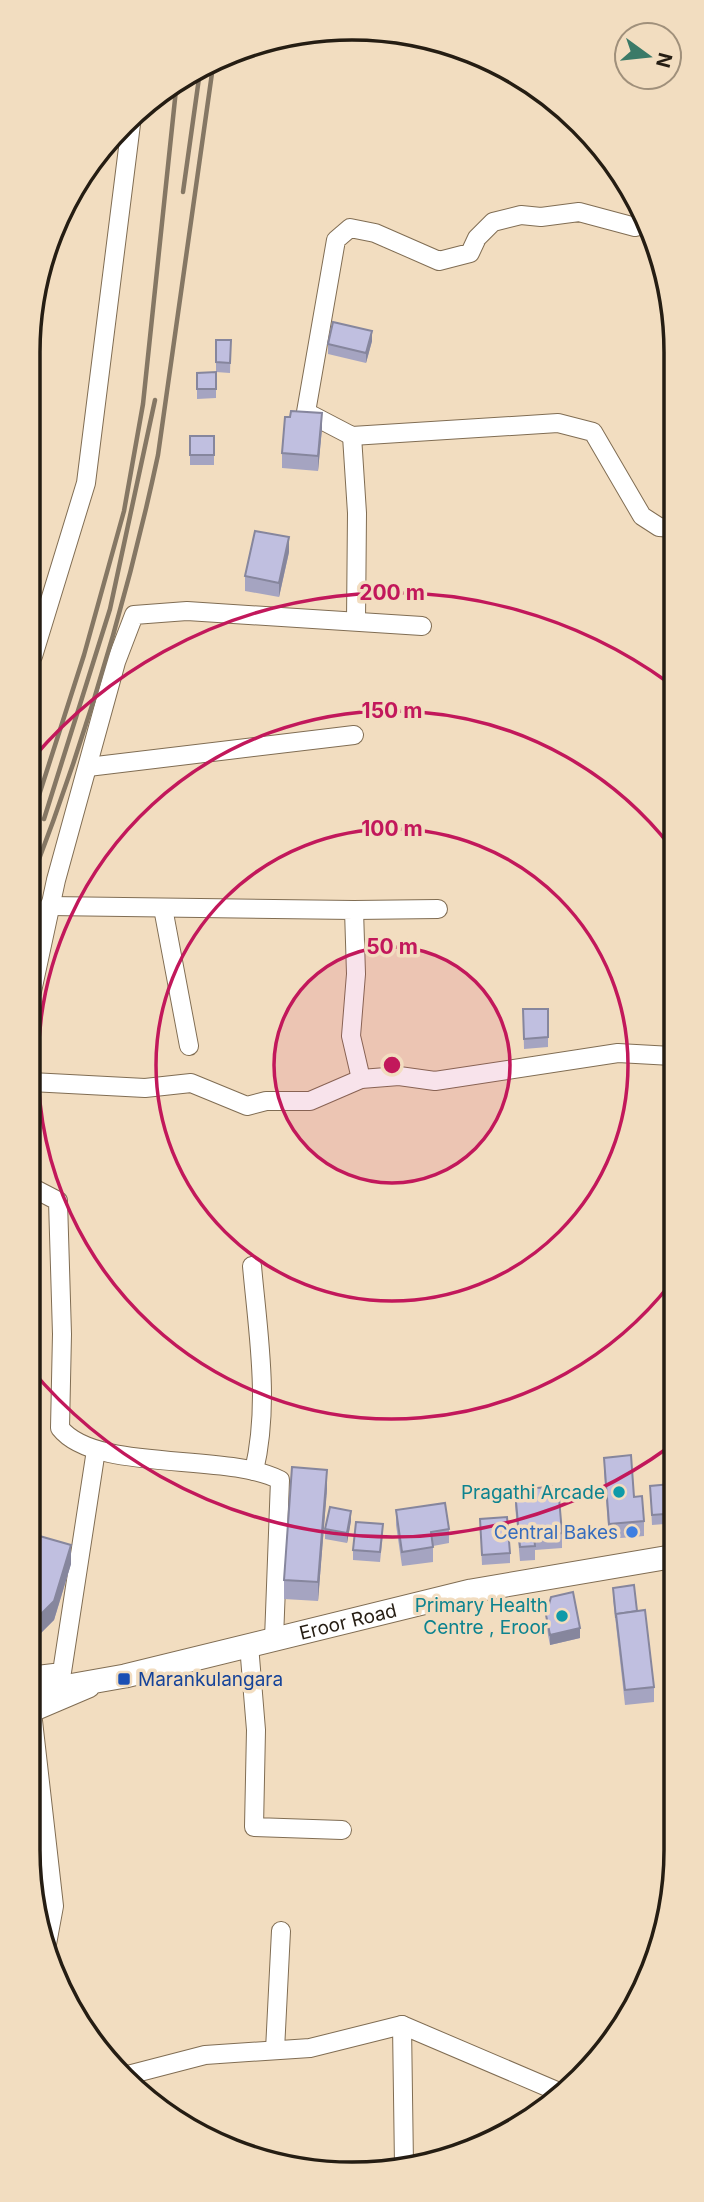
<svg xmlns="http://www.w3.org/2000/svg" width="704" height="2202" font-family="Inter,sans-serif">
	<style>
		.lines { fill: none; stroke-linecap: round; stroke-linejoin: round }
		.minor-casing { stroke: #806d53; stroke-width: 20 }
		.major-casing { stroke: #806d53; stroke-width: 25 }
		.minor { stroke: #fff; stroke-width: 18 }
		.major { stroke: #fff; stroke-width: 23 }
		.rail { stroke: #857764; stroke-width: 4.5 }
		.wall { fill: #a5a4c1 }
		.shaded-wall { fill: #86869d }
		.building { fill: #c0bfe0; stroke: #86869d; stroke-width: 2 }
		.ring { fill: none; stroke: #c2185b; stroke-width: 3.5 }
		.culture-dot { fill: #0f9aa8; stroke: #f2ddc0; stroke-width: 2.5 }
		.shop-dot { fill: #3f7fe0; stroke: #f2ddc0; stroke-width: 2.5 }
		.transit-dot { fill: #1a4fb4; stroke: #f2ddc0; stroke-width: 2.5 }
		.labels { text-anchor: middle; stroke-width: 7; stroke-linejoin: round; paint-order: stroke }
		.culture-label { font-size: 19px; fill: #0d838f; stroke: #f2ddc0; text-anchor: end }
		.shop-label { font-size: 19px; fill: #366cbe; stroke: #f2ddc0; text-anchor: end }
		.street-label { font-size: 19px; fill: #251d13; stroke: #f2ddc0 }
		.transit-label { font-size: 19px; fill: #164399; stroke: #f2ddc0; text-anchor: start }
		.rim { fill: none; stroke: #251d13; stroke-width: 3.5 }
		.centre { fill: #c2185b; stroke: #f2ddc0; stroke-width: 3.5 }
		.ring-label { font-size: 21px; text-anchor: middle; font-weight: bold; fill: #c2185b; stroke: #f2ddc0; stroke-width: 7; stroke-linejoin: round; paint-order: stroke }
	</style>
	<rect width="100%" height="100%" fill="#f2ddc0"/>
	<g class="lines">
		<g class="minor-casing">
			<g id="minor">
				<polyline points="647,224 635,227 579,212 541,217 521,215 493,222 477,238 470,253 439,261 375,233 350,228 336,240 306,412 352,436 558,423 593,432 642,516 659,527 673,528"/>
				<polyline points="352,436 357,513 356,621"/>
				<polyline points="33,656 86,483 131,124"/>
				<polyline points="88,767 354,735"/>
				<polyline points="49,906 354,910 356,974 351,1036 361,1079"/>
				<polyline points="163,908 189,1046"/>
				<polyline points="354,910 438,909"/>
				<polyline points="31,996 56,880 116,662 134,615 187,611 422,626"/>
				<polyline points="31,1082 145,1088 191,1083 247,1106 266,1101 310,1101 361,1079 399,1076 435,1081 618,1053 672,1056"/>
				<path d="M31,1187L58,1201L62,1334L60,1428C95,1473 227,1452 280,1480L274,1639"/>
				<path d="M252,1266C258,1333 270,1404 254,1471"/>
				<polyline points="249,1645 256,1730 254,1827 342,1830"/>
				<polyline points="29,1676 62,1672 96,1450"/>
				<polyline points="32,1712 54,1906 47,1944"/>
				<polyline points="29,1714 90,1688"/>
				<polyline points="275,2050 281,1931"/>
				<polyline points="124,2076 205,2055 310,2048 402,2025"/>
				<polyline points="404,2165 402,2025 559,2092"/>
			</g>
		</g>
		<g class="major-casing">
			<g id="major">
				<path id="s1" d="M29,1693L125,1676L471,1591L670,1557"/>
			</g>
		</g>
		<use href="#minor" class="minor"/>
		<use href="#major" class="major"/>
		<g class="rail">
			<polyline points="183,192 200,71"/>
			<polyline points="32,817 84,655 124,511 143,404 177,80"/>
			<polyline points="44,819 110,609 155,400"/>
			<path d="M32,878C85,740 127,600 158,455L213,66"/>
		</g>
	</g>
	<g class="wall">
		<polygon points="216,340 231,340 230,373 216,372"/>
		<polygon points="372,341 366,363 328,354 328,344"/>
		<polygon points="197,373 216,389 216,398 197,399"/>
		<polygon points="322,428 318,471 282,468 282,453"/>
		<rect x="190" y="436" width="24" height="29"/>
		<polygon points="289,552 279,597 245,591 245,576"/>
		<polygon points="523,1009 548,1009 548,1047 524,1049"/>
		<polygon points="604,1458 644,1521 644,1536 609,1539 604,1472"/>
		<polygon points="671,1484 671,1515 665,1516 665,1524 652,1525 650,1486"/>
		<polygon points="327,1489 318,1601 284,1599 284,1580"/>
		<polygon points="515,1490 562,1533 562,1548 535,1550 535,1560 520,1561 515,1505"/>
		<polygon points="396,1510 449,1529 449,1543 433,1546 433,1562 402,1566 396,1525"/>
		<polygon points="480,1519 510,1553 510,1563 482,1565"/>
		<polygon points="351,1521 347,1543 325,1539 325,1529"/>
		<polygon points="29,1533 71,1564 54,1620 34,1640 29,1639"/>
		<polygon points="383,1534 380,1562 353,1560 353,1550"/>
		<polygon points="670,1546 670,1625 665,1625 665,1610"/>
		<polygon points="613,1588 637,1611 654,1687 654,1702 625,1705 613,1598"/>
		<polygon points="546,1615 580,1638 550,1645 546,1625"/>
	</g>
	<g class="shaded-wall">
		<polygon points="372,331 372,341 366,363 366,353"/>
		<polygon points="322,413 322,428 318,471 318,456"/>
		<polygon points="289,537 289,552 279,597 279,583"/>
		<polygon points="327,1470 327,1489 318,1601 318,1582"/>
		<polygon points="351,1511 351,1521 347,1543 347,1533"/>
		<polygon points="71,1545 71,1564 54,1620 34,1640 34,1621"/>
		<polygon points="580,1628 580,1638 550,1645 550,1635"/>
	</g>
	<g class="building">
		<polygon points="333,322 372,331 366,353 328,344"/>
		<polygon points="216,340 231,340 230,363 216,362"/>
		<polygon points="216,372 216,389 197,389 197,373"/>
		<polygon points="291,411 322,413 318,456 282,453 285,417 290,417"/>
		<rect x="190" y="436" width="24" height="19"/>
		<polygon points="255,531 289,537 279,583 245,576"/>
		<polygon points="523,1009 548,1009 548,1037 524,1039"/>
		<polygon points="631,1455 634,1497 642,1496 644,1521 609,1524 604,1458"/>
		<polygon points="292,1467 327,1470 318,1582 284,1580"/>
		<polygon points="671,1484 671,1505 665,1506 665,1514 652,1515 650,1486"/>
		<polygon points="558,1486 562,1533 534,1536 535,1546 520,1547 515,1490"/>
		<polygon points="445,1503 449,1529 431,1532 433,1547 402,1552 396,1510"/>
		<polygon points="330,1507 351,1511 347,1533 325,1529"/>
		<polygon points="507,1517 510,1553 482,1555 480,1519"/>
		<polygon points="356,1522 383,1524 380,1552 353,1550"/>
		<polygon points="29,1533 71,1545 54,1601 34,1621 29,1620"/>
		<polygon points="668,1546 670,1546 670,1611 665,1610"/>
		<polygon points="634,1585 637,1611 616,1614 616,1618 613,1588"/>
		<polygon points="573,1592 580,1628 550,1635 546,1615 551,1597"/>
		<polygon points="645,1610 654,1687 625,1690 616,1614"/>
	</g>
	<circle cx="392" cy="1065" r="118" fill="#c2185b" fill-opacity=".12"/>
	<g class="ring">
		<circle cx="392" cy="1065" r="118"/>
		<circle cx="392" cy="1065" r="236"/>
		<path d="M671 1283A354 354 0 1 1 671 847"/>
		<path d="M669 1447A472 472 0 0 1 30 1368M33 758A472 472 0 0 1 669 683"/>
	</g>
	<g class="culture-dot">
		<circle cx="619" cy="1492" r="7"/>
		<circle cx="562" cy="1616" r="7"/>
	</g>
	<circle class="shop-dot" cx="632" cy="1532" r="7"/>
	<rect class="transit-dot" x="117" y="1672" width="14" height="14" rx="3.5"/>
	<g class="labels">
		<g class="culture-label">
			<text x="605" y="1499">Pragathi Arcade</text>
			<text x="548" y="1612">Primary Health<tspan x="548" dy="22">Centre , Eroor</tspan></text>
		</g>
		<g class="shop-label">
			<text x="618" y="1539">Central Bakes</text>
		</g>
		<g class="street-label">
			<text dy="7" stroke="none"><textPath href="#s1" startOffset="327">Eroor Road</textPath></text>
		</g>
		<g class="transit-label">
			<text x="138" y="1686">Marankulangara</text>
		</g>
	</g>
	<path d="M0 0H704V2202H0ZM352 40H352A312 312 0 0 1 664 352V1850A312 312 0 0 1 352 2162H352A312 312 0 0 1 40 1850V352A312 312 0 0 1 352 40Z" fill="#f2ddc0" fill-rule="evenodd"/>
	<path class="rim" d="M352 40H352A312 312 0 0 1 664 352V1850A312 312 0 0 1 352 2162H352A312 312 0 0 1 40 1850V352A312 312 0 0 1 352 40Z"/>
	<circle cx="392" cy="1065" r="10" class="centre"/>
	<g class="ring-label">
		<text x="392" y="600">200 m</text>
		<text x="392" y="718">150 m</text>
		<text x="392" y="836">100 m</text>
		<text x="392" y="954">50 m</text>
	</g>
	<g transform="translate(648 56) rotate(105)"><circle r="33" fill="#f2ddc0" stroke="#a0907b" stroke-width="2"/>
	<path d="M0-5L12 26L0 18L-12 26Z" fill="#3b7a68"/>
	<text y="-10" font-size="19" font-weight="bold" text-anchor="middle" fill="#251d13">N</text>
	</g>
</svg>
